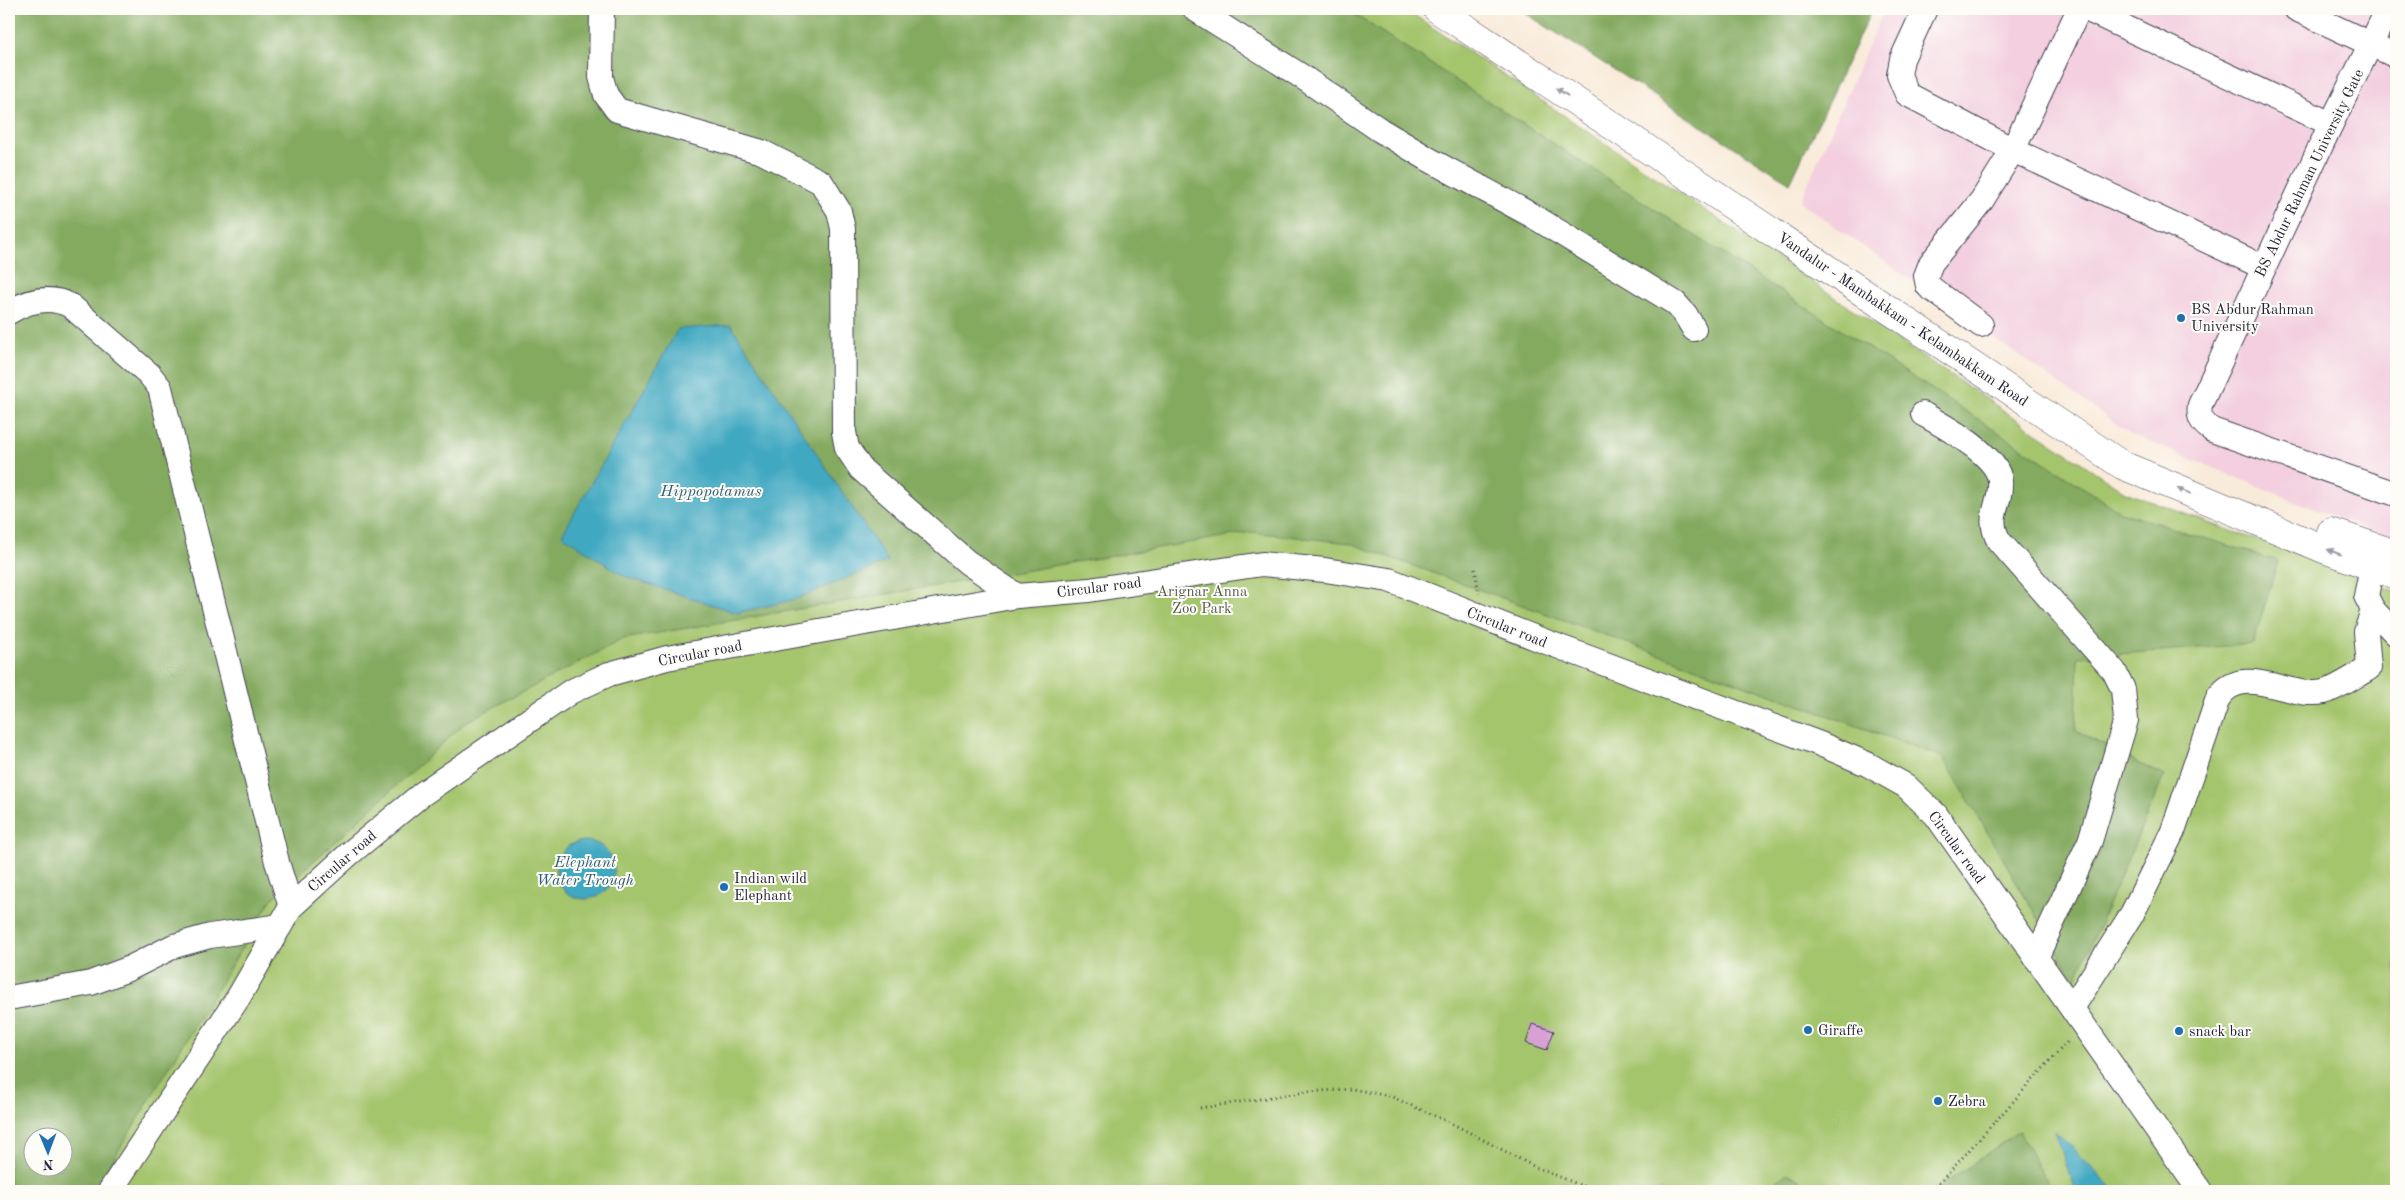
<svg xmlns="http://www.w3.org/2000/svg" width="2405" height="1200" font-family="'Old Standard TT',serif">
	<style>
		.built { fill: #f3cfdf }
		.green { fill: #a5c56d; stroke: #647454; fill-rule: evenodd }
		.forest { fill: #84aa60; stroke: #53664e; fill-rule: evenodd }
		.water { fill: #41a8c1; stroke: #32657e }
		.building { fill: #d8a0d5 }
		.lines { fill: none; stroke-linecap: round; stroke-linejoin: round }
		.minor-casing { stroke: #424053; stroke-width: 26 }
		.major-casing { stroke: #424053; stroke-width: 29 }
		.path { stroke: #424053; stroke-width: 3; stroke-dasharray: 1 4; stroke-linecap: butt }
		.minor { stroke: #fff; stroke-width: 24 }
		.major { stroke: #fff; stroke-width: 28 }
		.oneway { fill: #9c9ca7 }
		.poi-dot { fill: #1f6fb2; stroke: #fdfcf7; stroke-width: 2 }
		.labels { text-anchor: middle; stroke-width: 4; stroke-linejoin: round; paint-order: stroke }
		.street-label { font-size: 15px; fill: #22223b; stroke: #fdfcf7 }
		.poi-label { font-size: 15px; fill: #22223b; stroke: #fdfcf7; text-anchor: start }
		.park-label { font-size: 15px; fill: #505b4c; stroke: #fdfcf7 }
		.water-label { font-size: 16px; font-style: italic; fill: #305e77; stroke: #fdfcf7 }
	</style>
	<rect width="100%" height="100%" fill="#fdfcf7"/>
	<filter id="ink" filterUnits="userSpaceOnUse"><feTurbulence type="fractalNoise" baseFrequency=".02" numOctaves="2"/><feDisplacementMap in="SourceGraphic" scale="10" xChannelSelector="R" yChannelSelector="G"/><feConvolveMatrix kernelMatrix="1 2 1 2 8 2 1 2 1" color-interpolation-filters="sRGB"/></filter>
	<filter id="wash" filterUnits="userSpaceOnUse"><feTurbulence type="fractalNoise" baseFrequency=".0096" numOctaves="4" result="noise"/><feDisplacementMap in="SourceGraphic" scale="20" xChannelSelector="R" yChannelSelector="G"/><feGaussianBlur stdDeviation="1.12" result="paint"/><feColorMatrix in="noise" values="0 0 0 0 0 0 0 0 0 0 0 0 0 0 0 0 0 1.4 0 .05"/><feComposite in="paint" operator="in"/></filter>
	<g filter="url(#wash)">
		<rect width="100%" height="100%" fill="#f9ebda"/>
		<polygon class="built" points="1884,9 2396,9 2396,539 2344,521 2132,435 1800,202"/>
		<path class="green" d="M9,9H1405L2125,492L2396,591V1191H9ZM32,1138H62V1168H32Z"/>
		<g class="forest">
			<path d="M9,9H1346L2121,512L2278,561L2253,644L2078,657L2076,731L2164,776L2075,981L1943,757L1350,543L1252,532L623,639L466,722L271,900L94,1191H9ZM32,1138H62V1168H32Z"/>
			<polygon points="1519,9 1872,9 1790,183"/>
			<polygon points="2019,1131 2052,1191 1934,1191"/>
			<polygon points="1788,1173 1817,1191 1760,1191"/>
		</g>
		<g class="water">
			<polygon points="731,325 888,561 796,599 737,613 624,576 562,535 678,329"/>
			<circle cx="585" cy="870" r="29"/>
			<polygon points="2055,1131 2116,1191 2075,1191"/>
		</g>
		<g id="blocks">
			<polygon class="building" points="1532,1024 1554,1031 1547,1050 1526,1043"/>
		</g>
	</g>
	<g filter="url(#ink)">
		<use href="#blocks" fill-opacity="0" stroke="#424053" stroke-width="1"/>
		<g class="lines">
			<g class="minor-casing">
				<g id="minor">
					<polyline points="602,9 601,77 606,95 617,110 762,152 821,182 839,211 843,229 844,432 847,448 861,469 967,562 1017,596"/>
					<polyline points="1195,9 1301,76 1380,130 1430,160 1533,216 1675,303 1685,314 1694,329"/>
					<polyline points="1925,9 1902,59 1899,75 1907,94 2013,150 1982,200 1931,263 1926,276 1928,286 1981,325"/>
					<polyline points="2079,9 2013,150 2263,267"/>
					<polyline points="2086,9 2331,124"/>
					<polyline points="2296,9 2396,56"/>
					<path d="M2388,9L2331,124L2200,405C2198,417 2202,423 2212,430L2396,494"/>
					<path d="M9,312C29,300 50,295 71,306L149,374L160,388L277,862L291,907"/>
					<path d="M1923,414C1944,426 1998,455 2000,481C2002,505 1985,515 1999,541L2114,671L2123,689L2126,720L2090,841L2036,958"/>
					<polyline points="2372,567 2366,596 2373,610 2396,634"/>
					<polyline points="9,998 91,983 128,969 174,946 210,936 280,926"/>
					<path d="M2072,1008L2132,914L2173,831L2218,698C2244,661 2289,700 2324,692C2336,689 2355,676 2366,670L2369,668L2366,632L2373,610"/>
					<polyline points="110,1191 238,998 291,907 349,854 422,794 570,692 609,674 667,658 1017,596 1089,590 1262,564 1325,570 1389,580 1541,640 1820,744 1867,764 1906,786 1936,815 2200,1191"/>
				</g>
			</g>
			<g class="major-casing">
				<g id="major">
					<polyline points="1437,9 2122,465 2324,549 2396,575"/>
					<polyline points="2331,532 2396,554"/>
				</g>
			</g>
			<g class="path">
				<polyline points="1475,569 1479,594"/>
				<polyline points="1200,1108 1306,1092 1352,1089 1390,1096 1453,1124 1535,1167 1595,1191"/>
				<polyline points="1932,1191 2069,1040"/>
			</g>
			<use href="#minor" class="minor"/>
			<use href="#major" class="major"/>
		</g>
		<defs><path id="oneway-solid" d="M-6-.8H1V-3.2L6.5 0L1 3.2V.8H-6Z" transform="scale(1.25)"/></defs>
		<g class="oneway">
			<use href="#oneway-solid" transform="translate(1562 92) rotate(-146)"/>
			<use href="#oneway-solid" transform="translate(2184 491) rotate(-158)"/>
			<use href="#oneway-solid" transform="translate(2334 552) rotate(-159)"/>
		</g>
	</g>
	<g class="poi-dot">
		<circle cx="2181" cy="318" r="5"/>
		<circle cx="724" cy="887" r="5"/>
		<circle cx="1808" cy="1030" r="5"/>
		<circle cx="2179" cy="1031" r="5"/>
		<circle cx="1938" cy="1101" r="5"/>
	</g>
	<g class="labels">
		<g class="street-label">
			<text transform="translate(2309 173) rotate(-64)" y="5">BS Abdur Rahman University Gate</text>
			<text transform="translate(1903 319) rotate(34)" y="5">Vandalur - Mambakkam - Kelambakkam Road</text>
			<text transform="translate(1099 587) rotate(-7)" y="5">Circular road</text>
			<text transform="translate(1507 627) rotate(22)" y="5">Circular road</text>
			<text transform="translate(700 653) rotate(-11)" y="5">Circular road</text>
			<text transform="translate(1957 847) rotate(54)" y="5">Circular road</text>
			<text transform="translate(342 861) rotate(-41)" y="5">Circular road</text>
		</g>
		<g class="poi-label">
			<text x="2191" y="314">BS Abdur Rahman<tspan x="2191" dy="17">University</tspan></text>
			<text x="734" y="883">Indian wild<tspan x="734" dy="17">Elephant</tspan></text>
			<text x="1818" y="1035">Giraffe</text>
			<text x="2189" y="1036">snack bar</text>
			<text x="1948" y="1106">Zebra</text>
		</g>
		<g class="park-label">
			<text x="1202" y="596">Arignar Anna<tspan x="1202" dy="17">Zoo Park</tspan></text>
		</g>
		<g class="water-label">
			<text x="711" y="496">Hippopotamus</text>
			<text x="585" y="867">Elephant<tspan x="585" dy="18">Water Trough</tspan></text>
		</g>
	</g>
	<rect width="2405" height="1200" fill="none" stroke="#fdfcf7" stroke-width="30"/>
	<g transform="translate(48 1152) rotate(179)"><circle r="24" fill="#fdfcf7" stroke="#a5a5ac"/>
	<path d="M0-4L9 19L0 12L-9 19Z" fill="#1f6fb2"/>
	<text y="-8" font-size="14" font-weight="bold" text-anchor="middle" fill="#22223b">N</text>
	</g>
</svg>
